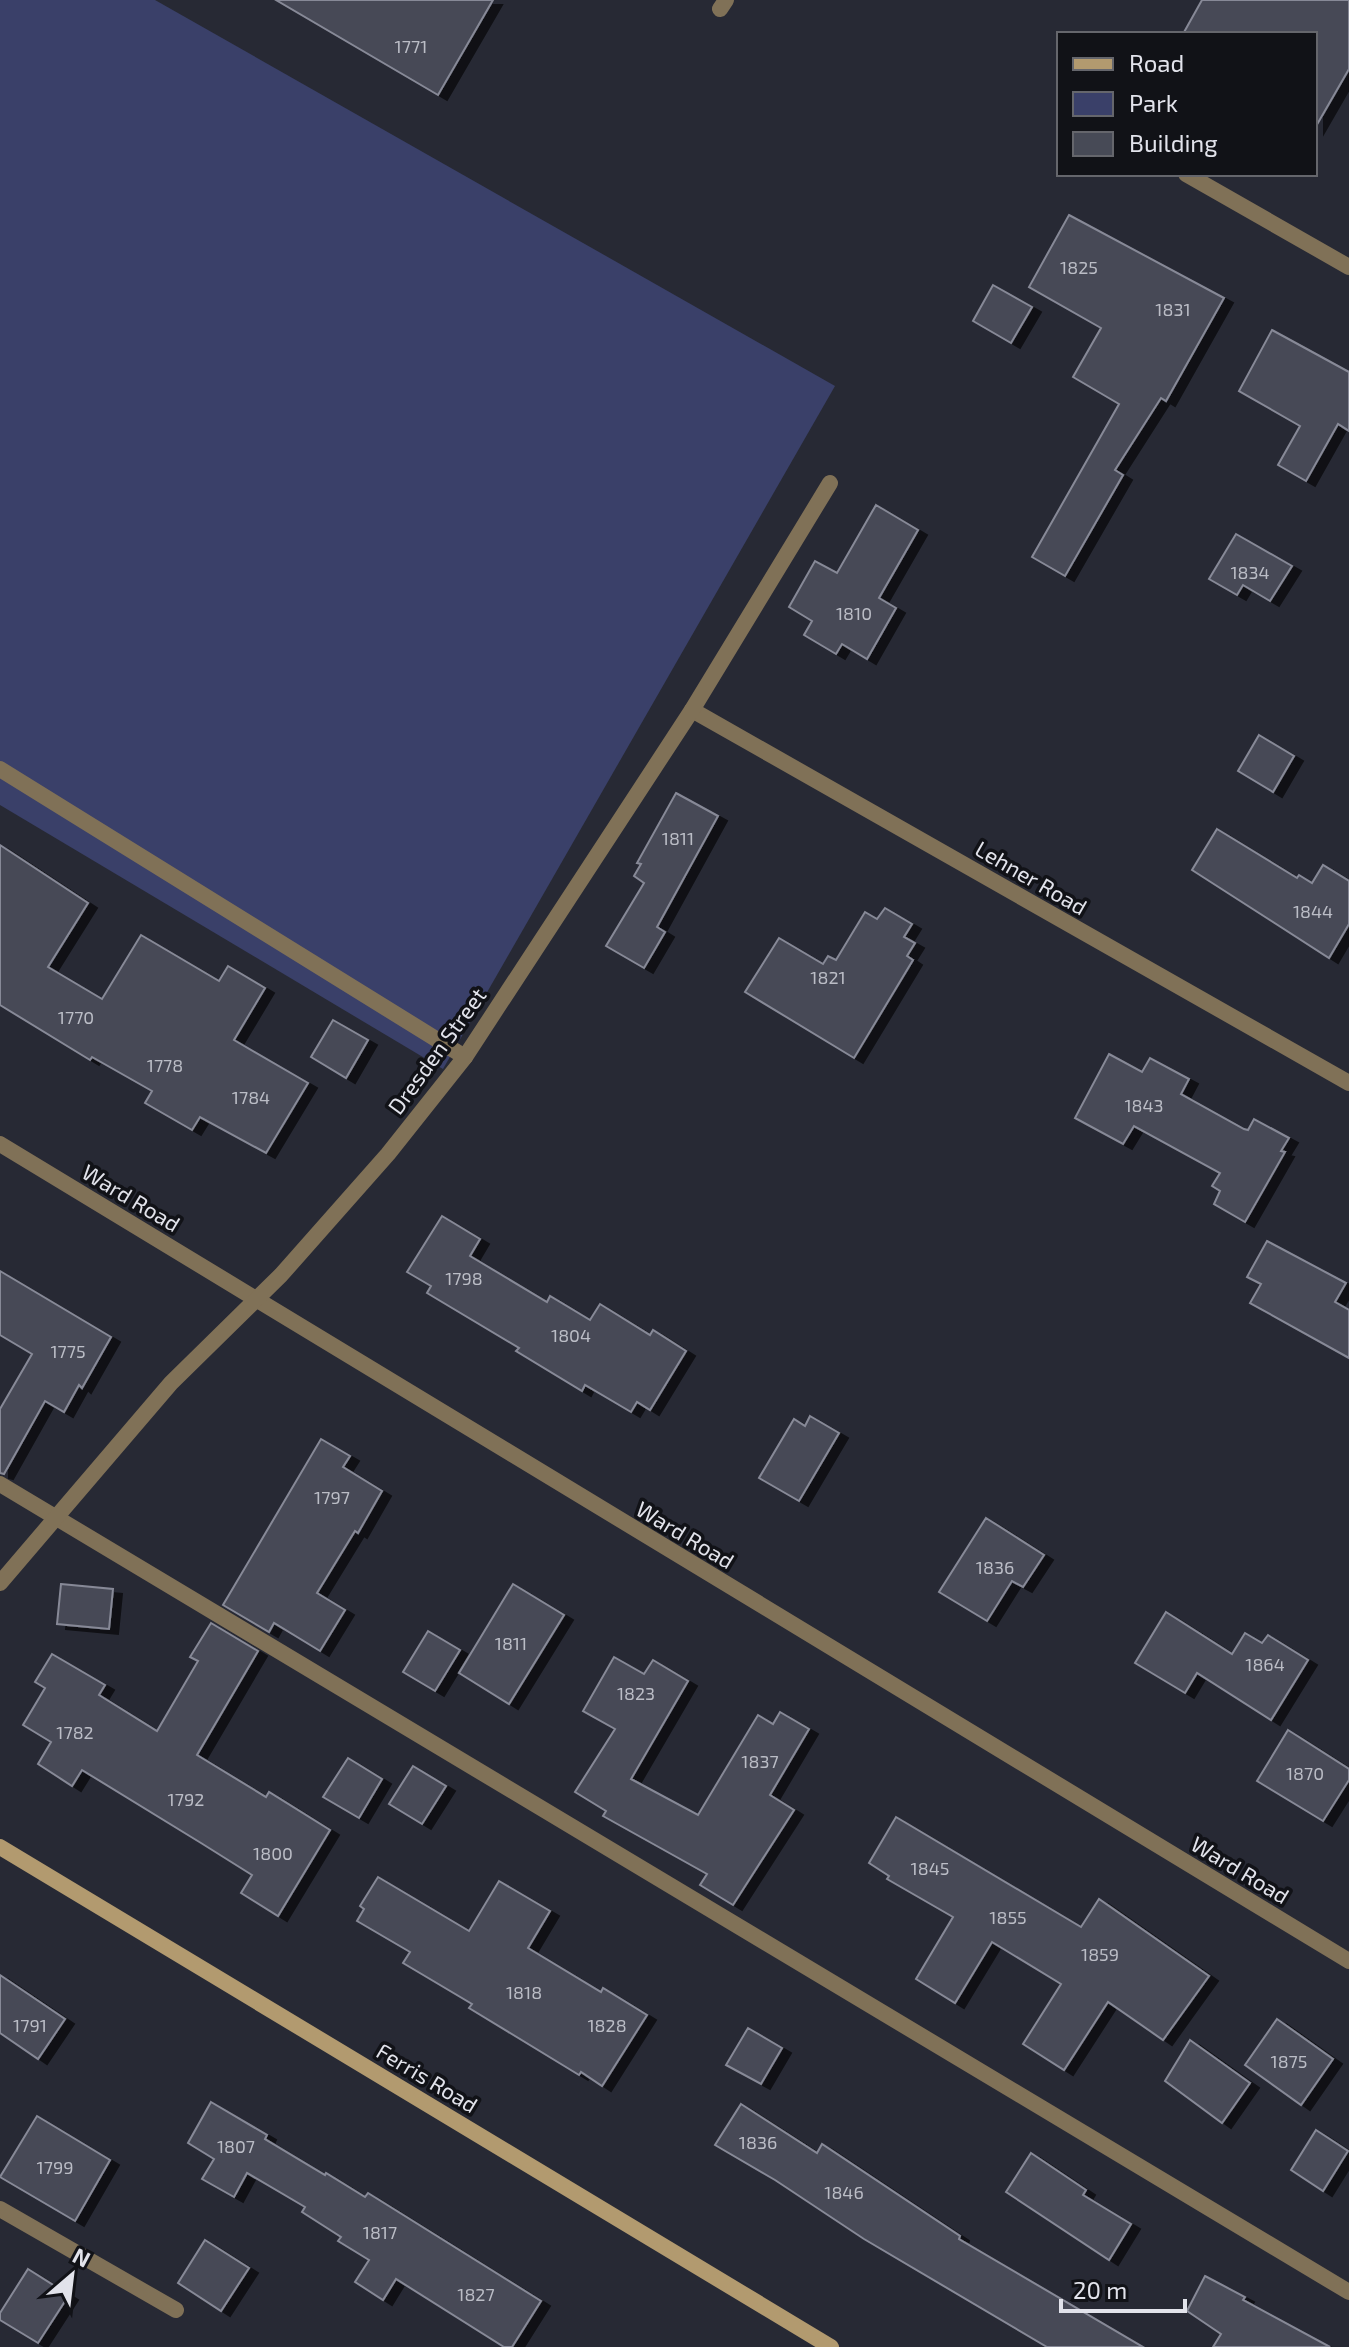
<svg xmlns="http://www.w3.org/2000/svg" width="1349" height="2347" font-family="'Exo 2',sans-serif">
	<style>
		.green { fill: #3a4069 }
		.building { fill: #474a56; stroke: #878997; stroke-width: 2; filter: url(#shadow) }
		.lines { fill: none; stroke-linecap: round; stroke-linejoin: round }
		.service { stroke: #807157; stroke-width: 16 }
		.minor { stroke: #807157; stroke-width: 16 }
		.secondary { stroke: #b29a6f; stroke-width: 16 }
		.labels { text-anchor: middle; stroke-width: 7; stroke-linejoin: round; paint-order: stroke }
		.number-label { font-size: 18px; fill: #bbbdc6 }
		.street-label { font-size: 22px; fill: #e2e3eb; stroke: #111217 }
	</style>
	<defs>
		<filter id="shadow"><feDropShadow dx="9" dy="5" stdDeviation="0" flood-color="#0009"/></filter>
	</defs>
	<rect width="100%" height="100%" fill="#272934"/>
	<polygon class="green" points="0,0 155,0 835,386 443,1069 0,805"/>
	<g class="building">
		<polygon points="276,0 493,0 438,95"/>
		<polygon points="1202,0 1349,0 1349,69 1315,128 1315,34 1183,34"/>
		<polygon points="1069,215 1224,298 1166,401 1161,398 1115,470 1123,475 1065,576 1032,557 1119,404 1073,377 1101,328 1029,287"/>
		<polygon points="993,285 1032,307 1011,343 973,321"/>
		<polygon points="1272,330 1349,372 1349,431 1338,424 1306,481 1278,465 1300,426 1239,391"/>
		<polygon points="876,505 918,530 879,598 896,608 867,659 842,644 836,654 804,635 812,621 789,607 815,561 837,573"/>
		<polygon points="1236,534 1292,566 1270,601 1243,585 1237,595 1209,579"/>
		<polygon points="1259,735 1294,756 1273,792 1238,771"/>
		<polygon points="676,793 718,816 657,927 665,932 644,968 606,946 644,883 634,876 641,864 637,863"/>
		<polygon points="1217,829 1297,878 1299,875 1312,883 1323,865 1349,881 1349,924 1329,958 1192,870"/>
		<polygon points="0,845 88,903 48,967 102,999 141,935 219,981 228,966 265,988 234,1040 308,1083 266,1153 200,1117 192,1130 145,1103 152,1091 92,1057 90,1060 0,1005"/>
		<polygon points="885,908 912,924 904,937 915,943 907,956 913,960 854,1058 745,992 779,938 823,964 828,956 836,960 865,912 877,919"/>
		<polygon points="333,1020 368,1040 346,1078 311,1057"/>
		<polygon points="1109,1054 1142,1072 1150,1058 1189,1079 1181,1094 1244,1129 1248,1130 1254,1119 1289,1138 1281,1151 1285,1152 1245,1222 1214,1204 1220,1191 1212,1186 1220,1173 1134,1126 1123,1144 1075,1118"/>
		<polygon points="442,1216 480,1239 470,1256 547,1302 550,1296 590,1320 600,1304 650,1335 653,1330 686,1351 650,1410 637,1402 631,1412 585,1385 582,1391 516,1351 519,1348 427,1293 431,1286 407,1272"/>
		<polygon points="1267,1241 1346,1283 1335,1302 1349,1310 1349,1358 1250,1303 1261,1284 1247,1277"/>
		<polygon points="0,1271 111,1337 82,1388 79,1385 64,1412 45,1401 4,1474 0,1473 0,1409 32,1354 0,1335"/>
		<polygon points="810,1416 839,1433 799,1501 759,1478 794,1419 805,1426"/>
		<polygon points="321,1439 350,1456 343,1467 382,1491 358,1533 355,1531 317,1593 345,1610 320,1651 274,1623 269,1632 223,1605"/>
		<polygon points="986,1518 1044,1555 1023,1587 1012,1581 987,1621 939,1592"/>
		<polygon points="61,1584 113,1589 109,1629 57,1624"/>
		<polygon points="513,1584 564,1615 509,1704 459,1673"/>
		<polygon points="1166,1612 1232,1654 1245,1633 1262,1643 1268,1635 1271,1637 1308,1660 1271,1720 1197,1673 1185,1693 1135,1663"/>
		<polygon points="211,1623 258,1651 197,1755 266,1797 269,1792 330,1830 278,1916 241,1893 252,1875 201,1843 82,1770 72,1786 38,1764 51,1742 23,1725 45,1688 35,1682 52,1654 105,1685 99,1695 157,1731 198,1661 190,1657"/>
		<polygon points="428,1631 460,1650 435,1691 403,1672"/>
		<polygon points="614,1657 644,1674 653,1660 688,1681 631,1779 698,1815 758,1715 773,1724 780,1712 809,1729 770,1795 794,1810 733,1905 700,1885 707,1874 603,1816 606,1811 575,1792 615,1729 583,1711"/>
		<polygon points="1288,1730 1349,1769 1349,1780 1323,1821 1257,1781"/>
		<polygon points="348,1758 382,1779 359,1818 323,1797"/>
		<polygon points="413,1766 446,1786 422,1824 389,1804"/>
		<polygon points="896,1817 1081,1927 1099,1899 1209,1976 1163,2040 1108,2002 1064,2070 1023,2044 1061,1984 992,1942 955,2003 916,1979 953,1917 887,1879 889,1876 869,1863"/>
		<polygon points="378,1877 469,1931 499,1881 550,1911 528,1948 601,1992 603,1988 647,2015 602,2086 581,2072 579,2075 469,2008 472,2004 403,1963 410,1952 357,1921 364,1909 360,1906"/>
		<polygon points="0,1975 65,2019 38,2059 0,2033"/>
		<polygon points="1277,2019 1333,2059 1301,2105 1245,2065"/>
		<polygon points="748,2028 782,2048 761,2084 726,2065"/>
		<polygon points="1190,2040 1250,2083 1222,2123 1165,2081"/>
		<polygon points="211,2102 267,2135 265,2139 325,2175 326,2173 365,2197 368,2193 541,2301 512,2347 504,2347 396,2279 383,2300 355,2282 369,2260 338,2241 341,2237 302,2212 305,2207 247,2173 234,2197 202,2179 214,2159 188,2143"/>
		<polygon points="741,2104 817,2153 822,2144 960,2236 959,2239 1143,2347 1047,2347 864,2239 775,2180 715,2145"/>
		<polygon points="37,2116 110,2160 75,2221 0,2177"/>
		<polygon points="1316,2130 1348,2151 1323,2191 1291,2170"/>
		<polygon points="1031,2153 1086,2190 1083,2195 1131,2224 1109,2260 1006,2192"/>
		<polygon points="205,2240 249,2268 221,2311 178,2283"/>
		<polygon points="28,2269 69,2295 38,2343 0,2320 0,2313"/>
		<polygon points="1205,2276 1245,2297 1243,2300 1330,2347 1213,2347 1221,2334 1187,2311"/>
	</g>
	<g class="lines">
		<g class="service">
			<polyline points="720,9 726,0"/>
			<polyline points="0,769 465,1057"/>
			<polyline points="0,1484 1349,2292"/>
			<polyline points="0,2209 176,2310"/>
		</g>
		<g class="minor">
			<polyline points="1186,174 1349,267"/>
			<polyline points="692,710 1349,1083"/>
			<polyline points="0,1144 1349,1961"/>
			<polyline points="0,1583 171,1383 281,1275 388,1154 465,1057 692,710 830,483"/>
		</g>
		<polyline class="secondary" points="0,1847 831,2347"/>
	</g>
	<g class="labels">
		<g class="number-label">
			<text x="411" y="53">1771</text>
			<text x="1079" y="274">1825</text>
			<text x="1173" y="316">1831</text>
			<text x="1250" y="579">1834</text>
			<text x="854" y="620">1810</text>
			<text x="678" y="845">1811</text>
			<text x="1313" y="918">1844</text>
			<text x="828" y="984">1821</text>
			<text x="76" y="1024">1770</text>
			<text x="165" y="1072">1778</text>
			<text x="251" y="1104">1784</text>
			<text x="1144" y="1112">1843</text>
			<text x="464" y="1285">1798</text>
			<text x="571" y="1342">1804</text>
			<text x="68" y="1358">1775</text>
			<text x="332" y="1504">1797</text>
			<text x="995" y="1574">1836</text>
			<text x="511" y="1650">1811</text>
			<text x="1265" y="1671">1864</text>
			<text x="636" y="1700">1823</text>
			<text x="75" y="1739">1782</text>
			<text x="760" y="1768">1837</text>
			<text x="1305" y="1780">1870</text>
			<text x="186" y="1806">1792</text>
			<text x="273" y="1860">1800</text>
			<text x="930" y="1875">1845</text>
			<text x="1008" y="1924">1855</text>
			<text x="1100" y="1961">1859</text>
			<text x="524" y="1999">1818</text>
			<text x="30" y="2032">1791</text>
			<text x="607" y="2032">1828</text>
			<text x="1289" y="2068">1875</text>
			<text x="758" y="2149">1836</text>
			<text x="236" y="2153">1807</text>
			<text x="55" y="2174">1799</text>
			<text x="844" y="2199">1846</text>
			<text x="380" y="2239">1817</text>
			<text x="476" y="2301">1827</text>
		</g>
		<g class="street-label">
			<text transform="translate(1031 878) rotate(30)" y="8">Lehner Road</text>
			<text transform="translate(437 1051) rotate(-54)" y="8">Dresden Street</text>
			<text transform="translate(131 1198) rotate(31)" y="8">Ward Road</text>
			<text transform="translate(685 1535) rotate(31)" y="8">Ward Road</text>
			<text transform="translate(1240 1870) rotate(31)" y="8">Ward Road</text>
			<text transform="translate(427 2078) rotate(31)" y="8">Ferris Road</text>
		</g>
	</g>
	<rect x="1057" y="32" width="260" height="144" fill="#111217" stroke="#65666c" stroke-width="2"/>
	<rect x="1073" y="58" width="40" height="12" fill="#b29a6f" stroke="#65666c" stroke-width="2"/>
	<text x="1129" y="72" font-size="24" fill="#e2e3eb">Road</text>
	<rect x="1073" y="92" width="40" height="24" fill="#3a4069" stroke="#65666c" stroke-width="2"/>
	<text x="1129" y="112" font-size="24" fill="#e2e3eb">Park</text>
	<rect x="1073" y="132" width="40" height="24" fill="#474a56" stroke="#65666c" stroke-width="2"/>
	<text x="1129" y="152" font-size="24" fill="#e2e3eb">Building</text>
	<g transform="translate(72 2275) rotate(28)" stroke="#111217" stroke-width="6" paint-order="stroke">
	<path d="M0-6L14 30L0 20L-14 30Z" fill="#e2e3eb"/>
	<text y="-12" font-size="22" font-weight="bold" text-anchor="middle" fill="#e2e3eb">N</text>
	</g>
	<path d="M1061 2299v12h124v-12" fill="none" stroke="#e2e3eb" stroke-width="4"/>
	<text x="1073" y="2299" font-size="24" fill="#e2e3eb" stroke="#111217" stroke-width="6" paint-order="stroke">20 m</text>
</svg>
